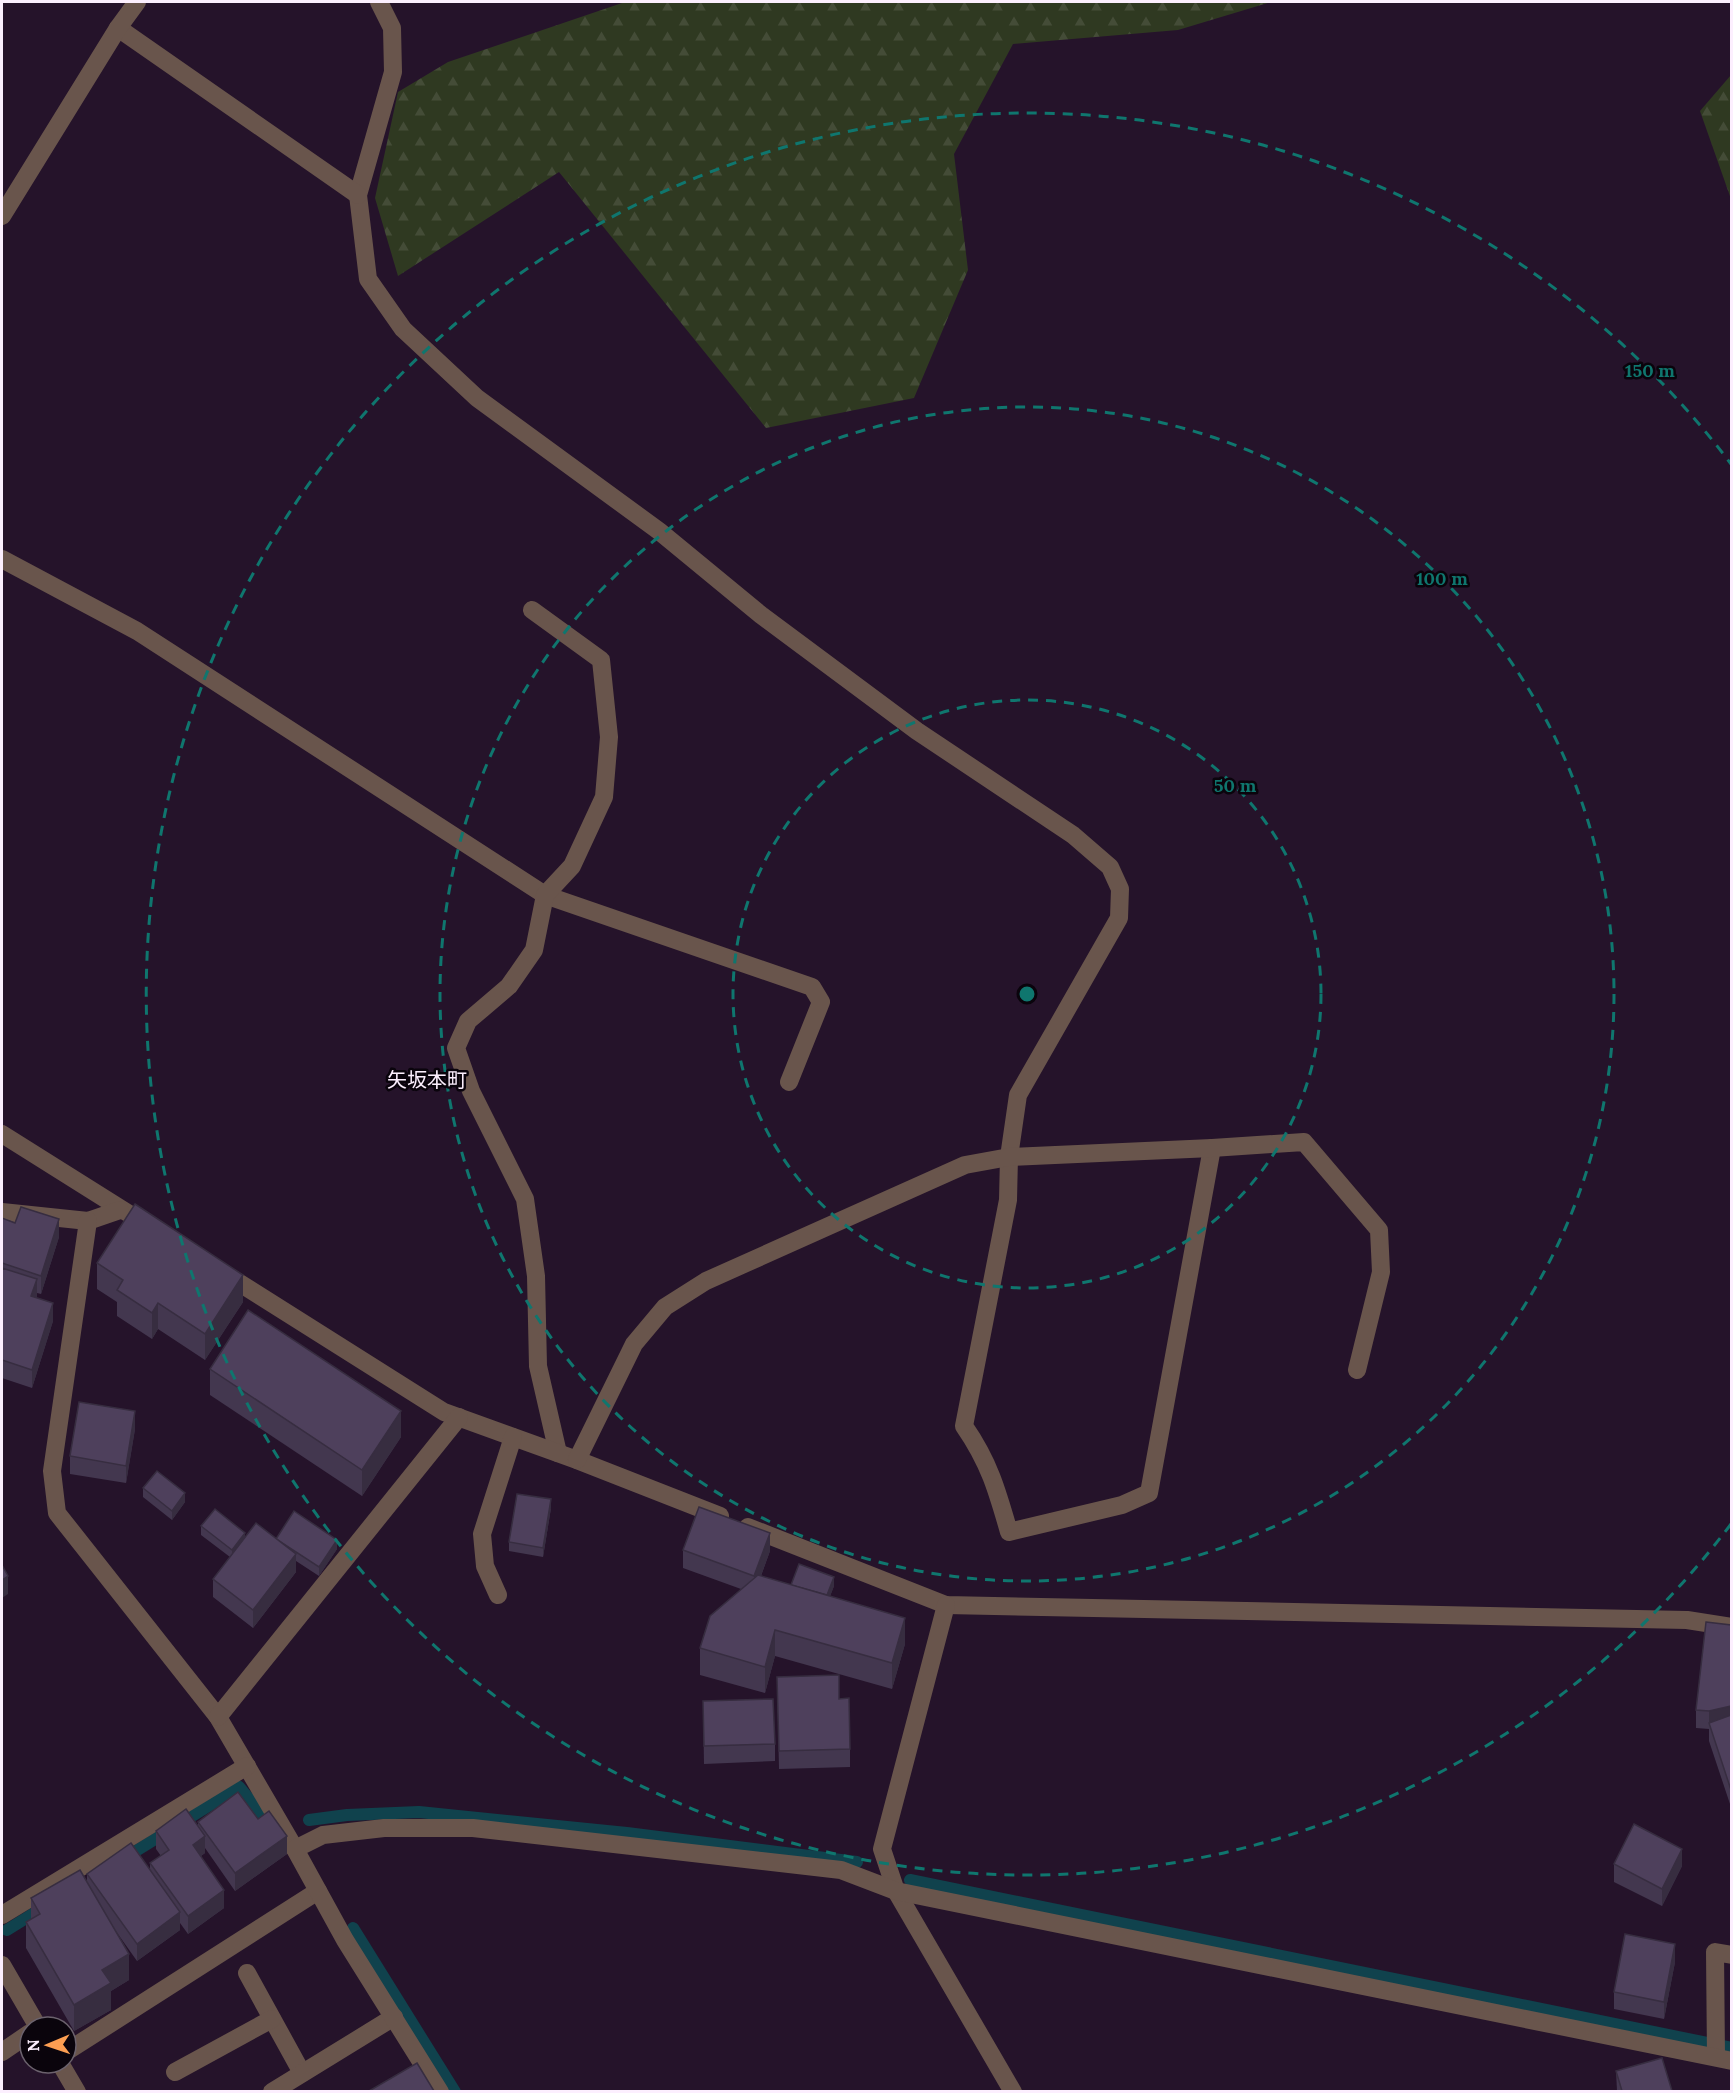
<svg xmlns="http://www.w3.org/2000/svg" width="1733" height="2093" font-family="Lora,'Noto Sans JP',serif">
	<style>
		.forest { fill: url(#forest-firs) }
		.lines { fill: none; stroke-linecap: round; stroke-linejoin: round }
		.stream { stroke: #10424d; stroke-width: 12 }
		.minor { stroke: #69554c; stroke-width: 18 }
		.wall { fill: #43374f }
		.shaded-wall { fill: #372d40 }
		.building { fill: #4e405c; stroke: #372d40; stroke-width: 1.5 }
		.ring { fill: none; stroke: #0f766e; stroke-width: 3; stroke-dasharray: 10 8 }
		.labels { text-anchor: middle; stroke-width: 5; stroke-linejoin: round; paint-order: stroke }
		.quarter-label { font-size: 20px; fill: #fceffe; stroke: #0a040c }
		.centre { fill: #0f766e; stroke: #0a040c; stroke-width: 3 }
		.ring-label { font-size: 18px; text-anchor: middle; font-weight: bold; fill: #0f766e; stroke: #0a040c; stroke-width: 5; stroke-linejoin: round; paint-order: stroke }
	</style>
	<defs>
		<pattern id="forest-firs" width="22" height="20" patternUnits="userSpaceOnUse" patternTransform="scale(1.5)"><rect width="22" height="20" fill="#2f3921"/><path d="M5 1l3.5 6h-7zM16 11l3.5 6h-7z" fill="#444c37"/></pattern>
	</defs>
	<rect width="100%" height="100%" fill="#25132a"/>
	<g class="forest">
		<polygon points="625,2 1271,2 1178,30 1013,44 954,154 968,270 914,398 766,428 559,172 398,276 375,198 398,92 448,62"/>
		<polygon points="1731,75 1731,199 1700,111"/>
	</g>
	<g class="lines">
		<g class="stream">
			<polyline points="309,1820 347,1815 419,1812 627,1833 857,1862"/>
			<polyline points="123,1859 239,1787 273,1827"/>
			<polyline points="910,1880 1732,2048"/>
			<polyline points="353,1928 455,2092"/>
			<polyline points="7,1930 44,1907"/>
		</g>
		<g class="minor">
			<path d="M379,2L392,28L393,72L358,195L368,279L403,329L477,398L659,531L761,615L917,731L1073,835L1110,867L1120,889L1119,918L1018,1095L1009,1157L1008,1200L964,1426C989,1462 997,1490 1009,1532L1122,1505L1149,1493L1212,1148"/>
			<polyline points="118,28 358,195"/>
			<polyline points="2,216 118,28 137,2"/>
			<polyline points="2,559 137,631 545,895 812,987 821,1002 789,1082"/>
			<polyline points="532,610 601,660 609,737 604,797 572,866 545,895 534,950 509,986 468,1021 456,1048 471,1091 525,1199 536,1276 538,1366 558,1453"/>
			<polyline points="2,1134 150,1227"/>
			<polyline points="2,1212 88,1221 120,1210"/>
			<polyline points="88,1221 52,1471 57,1513 218,1717 295,1849"/>
			<polyline points="222,1272 444,1412 577,1460 720,1516"/>
			<polyline points="577,1460 634,1344 665,1307 706,1281 965,1165 1009,1157 1212,1148 1304,1142 1379,1230 1381,1272 1357,1370"/>
			<polyline points="748,1527 946,1605 1687,1620 1732,1627"/>
			<polyline points="498,1595 485,1566 482,1534 513,1437"/>
			<polyline points="946,1605 882,1849 896,1891 1013,2092"/>
			<polyline points="218,1717 459,1417"/>
			<polyline points="2,1915 247,1766"/>
			<polyline points="2,1965 38,2027"/>
			<polyline points="247,1973 302,2073"/>
			<polyline points="2,2052 30,2033"/>
			<polyline points="66,2052 318,1891"/>
			<polyline points="1716,2057 1715,1952 1732,1955"/>
			<polyline points="60,2063 77,2092"/>
			<polyline points="175,2072 272,2019"/>
			<polyline points="272,2092 394,2017"/>
			<polyline points="440,2092 345,1940 295,1849 323,1835 384,1828 473,1828 841,1870 896,1891 1732,2061"/>
		</g>
	</g>
	<g class="wall">
		<polygon points="2,1218 59,1237 41,1294 37,1293 37,1298 53,1321 32,1388 2,1378"/>
		<polygon points="97,1263 243,1302 205,1360 158,1329 152,1339 117,1316 117,1302 97,1289"/>
		<polygon points="210,1369 401,1437 362,1496 210,1395"/>
		<polygon points="135,1429 126,1483 70,1474 70,1456"/>
		<polygon points="143,1488 185,1502 172,1520 143,1497"/>
		<polygon points="551,1508 543,1557 509,1551 509,1542"/>
		<polygon points="201,1526 245,1537 276,1539 337,1549 319,1576 296,1561 296,1572 253,1628 213,1597 213,1579 230,1557 201,1535"/>
		<polygon points="683,1550 770,1551 761,1576 791,1585 834,1586 830,1596 905,1644 892,1689 775,1656 765,1693 700,1675 700,1648 741,1589 683,1568"/>
		<polygon points="1731,1625 1731,1807 1709,1741 1709,1729 1696,1728 1696,1710"/>
		<polygon points="777,1677 839,1699 850,1749 850,1767 779,1769"/>
		<polygon points="703,1701 775,1744 775,1761 704,1764"/>
		<polygon points="258,1819 287,1854 235,1891 205,1848 205,1853 201,1856 224,1908 188,1934 180,1923 180,1930 137,1961 115,1930 129,1980 111,1991 111,2010 74,2031 26,1948 26,1922 31,1919 31,1898 87,1883 87,1874 150,1871 150,1863 161,1856 156,1849 156,1831 198,1826 198,1822"/>
		<polygon points="1614,1864 1682,1866 1662,1906 1614,1882"/>
		<polygon points="1675,1962 1664,2019 1614,2009 1614,1992"/>
		<polygon points="1616,2071 1672,2091 1617,2091"/>
	</g>
	<g class="shaded-wall">
		<polygon points="59,1219 59,1237 41,1294 41,1276"/>
		<polygon points="243,1275 243,1302 205,1360 205,1334"/>
		<polygon points="37,1279 37,1297 31,1314 31,1296"/>
		<polygon points="53,1303 53,1321 32,1388 32,1370"/>
		<polygon points="158,1303 158,1329 152,1339 152,1313"/>
		<polygon points="135,1411 135,1429 126,1483 126,1466"/>
		<polygon points="401,1411 401,1437 362,1496 362,1470"/>
		<polygon points="185,1493 185,1502 172,1520 172,1511"/>
		<polygon points="551,1499 551,1508 543,1557 543,1548"/>
		<polygon points="245,1533 245,1542 232,1559 232,1550"/>
		<polygon points="770,1533 770,1551 754,1594 754,1576"/>
		<polygon points="337,1540 337,1549 319,1576 319,1567"/>
		<polygon points="296,1554 296,1572 253,1628 253,1610"/>
		<polygon points="8,1576 8,1594 2,1598 2,1580"/>
		<polygon points="834,1577 834,1586 824,1612 824,1603"/>
		<polygon points="905,1618 905,1644 892,1689 892,1663"/>
		<polygon points="775,1630 775,1656 765,1693 765,1667"/>
		<polygon points="1731,1706 1731,1724 1709,1724 1709,1711"/>
		<polygon points="205,1836 205,1853 193,1862 193,1845"/>
		<polygon points="287,1836 287,1854 235,1891 235,1873"/>
		<polygon points="1682,1849 1682,1866 1662,1906 1662,1889"/>
		<polygon points="224,1890 224,1908 188,1934 188,1916"/>
		<polygon points="180,1912 180,1930 137,1961 137,1944"/>
		<polygon points="1675,1944 1675,1962 1664,2019 1664,2002"/>
		<polygon points="129,1954 129,1980 111,1991 111,2010 74,2031 74,2005 102,1970"/>
	</g>
	<g class="building">
		<polygon points="135,1204 243,1275 205,1334 158,1303 152,1313 117,1290 123,1280 97,1263"/>
		<polygon points="21,1207 59,1219 41,1276 2,1263 2,1218 15,1223"/>
		<polygon points="2,1268 37,1279 31,1296 53,1303 32,1370 2,1360"/>
		<polygon points="248,1310 401,1411 362,1470 210,1369"/>
		<polygon points="79,1402 135,1411 126,1466 70,1456"/>
		<polygon points="157,1471 185,1493 172,1511 143,1488"/>
		<polygon points="517,1494 551,1499 543,1548 509,1542"/>
		<polygon points="699,1507 770,1533 754,1576 683,1550"/>
		<polygon points="215,1509 245,1533 232,1550 201,1526"/>
		<polygon points="294,1511 337,1540 319,1567 276,1539"/>
		<polygon points="256,1523 296,1554 253,1610 213,1579"/>
		<polygon points="799,1564 834,1577 827,1595 791,1585"/>
		<polygon points="2,1565 8,1576 2,1580"/>
		<polygon points="758,1575 905,1618 892,1663 775,1630 765,1667 700,1648 710,1616"/>
		<polygon points="1706,1622 1731,1625 1731,1706 1709,1711 1696,1710"/>
		<polygon points="839,1675 839,1699 849,1698 850,1749 779,1751 777,1677"/>
		<polygon points="773,1699 775,1744 704,1746 703,1701"/>
		<polygon points="1731,1715 1731,1790 1709,1723"/>
		<polygon points="238,1792 258,1819 269,1811 287,1836 235,1873 198,1822"/>
		<polygon points="186,1809 205,1836 193,1845 224,1890 188,1916 150,1863 169,1850 156,1831"/>
		<polygon points="1634,1824 1682,1849 1662,1889 1614,1864"/>
		<polygon points="131,1843 180,1912 137,1944 87,1874"/>
		<polygon points="80,1870 129,1954 102,1970 111,1983 74,2005 26,1922 40,1914 31,1898"/>
		<polygon points="1625,1934 1675,1944 1664,2002 1614,1992"/>
		<polygon points="1662,2058 1672,2091 1622,2091 1616,2071"/>
		<polygon points="417,2063 434,2091 369,2091"/>
	</g>
	<g class="ring">
		<circle cx="1027" cy="994" r="294"/>
		<circle cx="1027" cy="994" r="587"/>
		<path d="M1731 1524A881 881 0 1 1 1731 464"/>
	</g>
	<g class="labels">
		<g class="quarter-label">
			<text x="427" y="1087">矢坂本町</text>
		</g>
	</g>
	<circle cx="1027" cy="994" r="9" class="centre"/>
	<g class="ring-label">
		<text x="1650" y="377">150 m</text>
		<text x="1442" y="585">100 m</text>
		<text x="1235" y="792">50 m</text>
	</g>
	<rect width="1733" height="2093" fill="none" stroke="#fceffe" stroke-width="6"/>
	<g transform="translate(48 2045) rotate(268)"><circle r="28" fill="#0a040c" stroke="#6b626d" stroke-width="1.5"/>
	<path d="M0-4.5L10 22L0 15L-10 22Z" fill="#fc9e52"/>
	<text y="-9" font-size="16" font-weight="bold" text-anchor="middle" fill="#fceffe">N</text>
	</g>
</svg>
